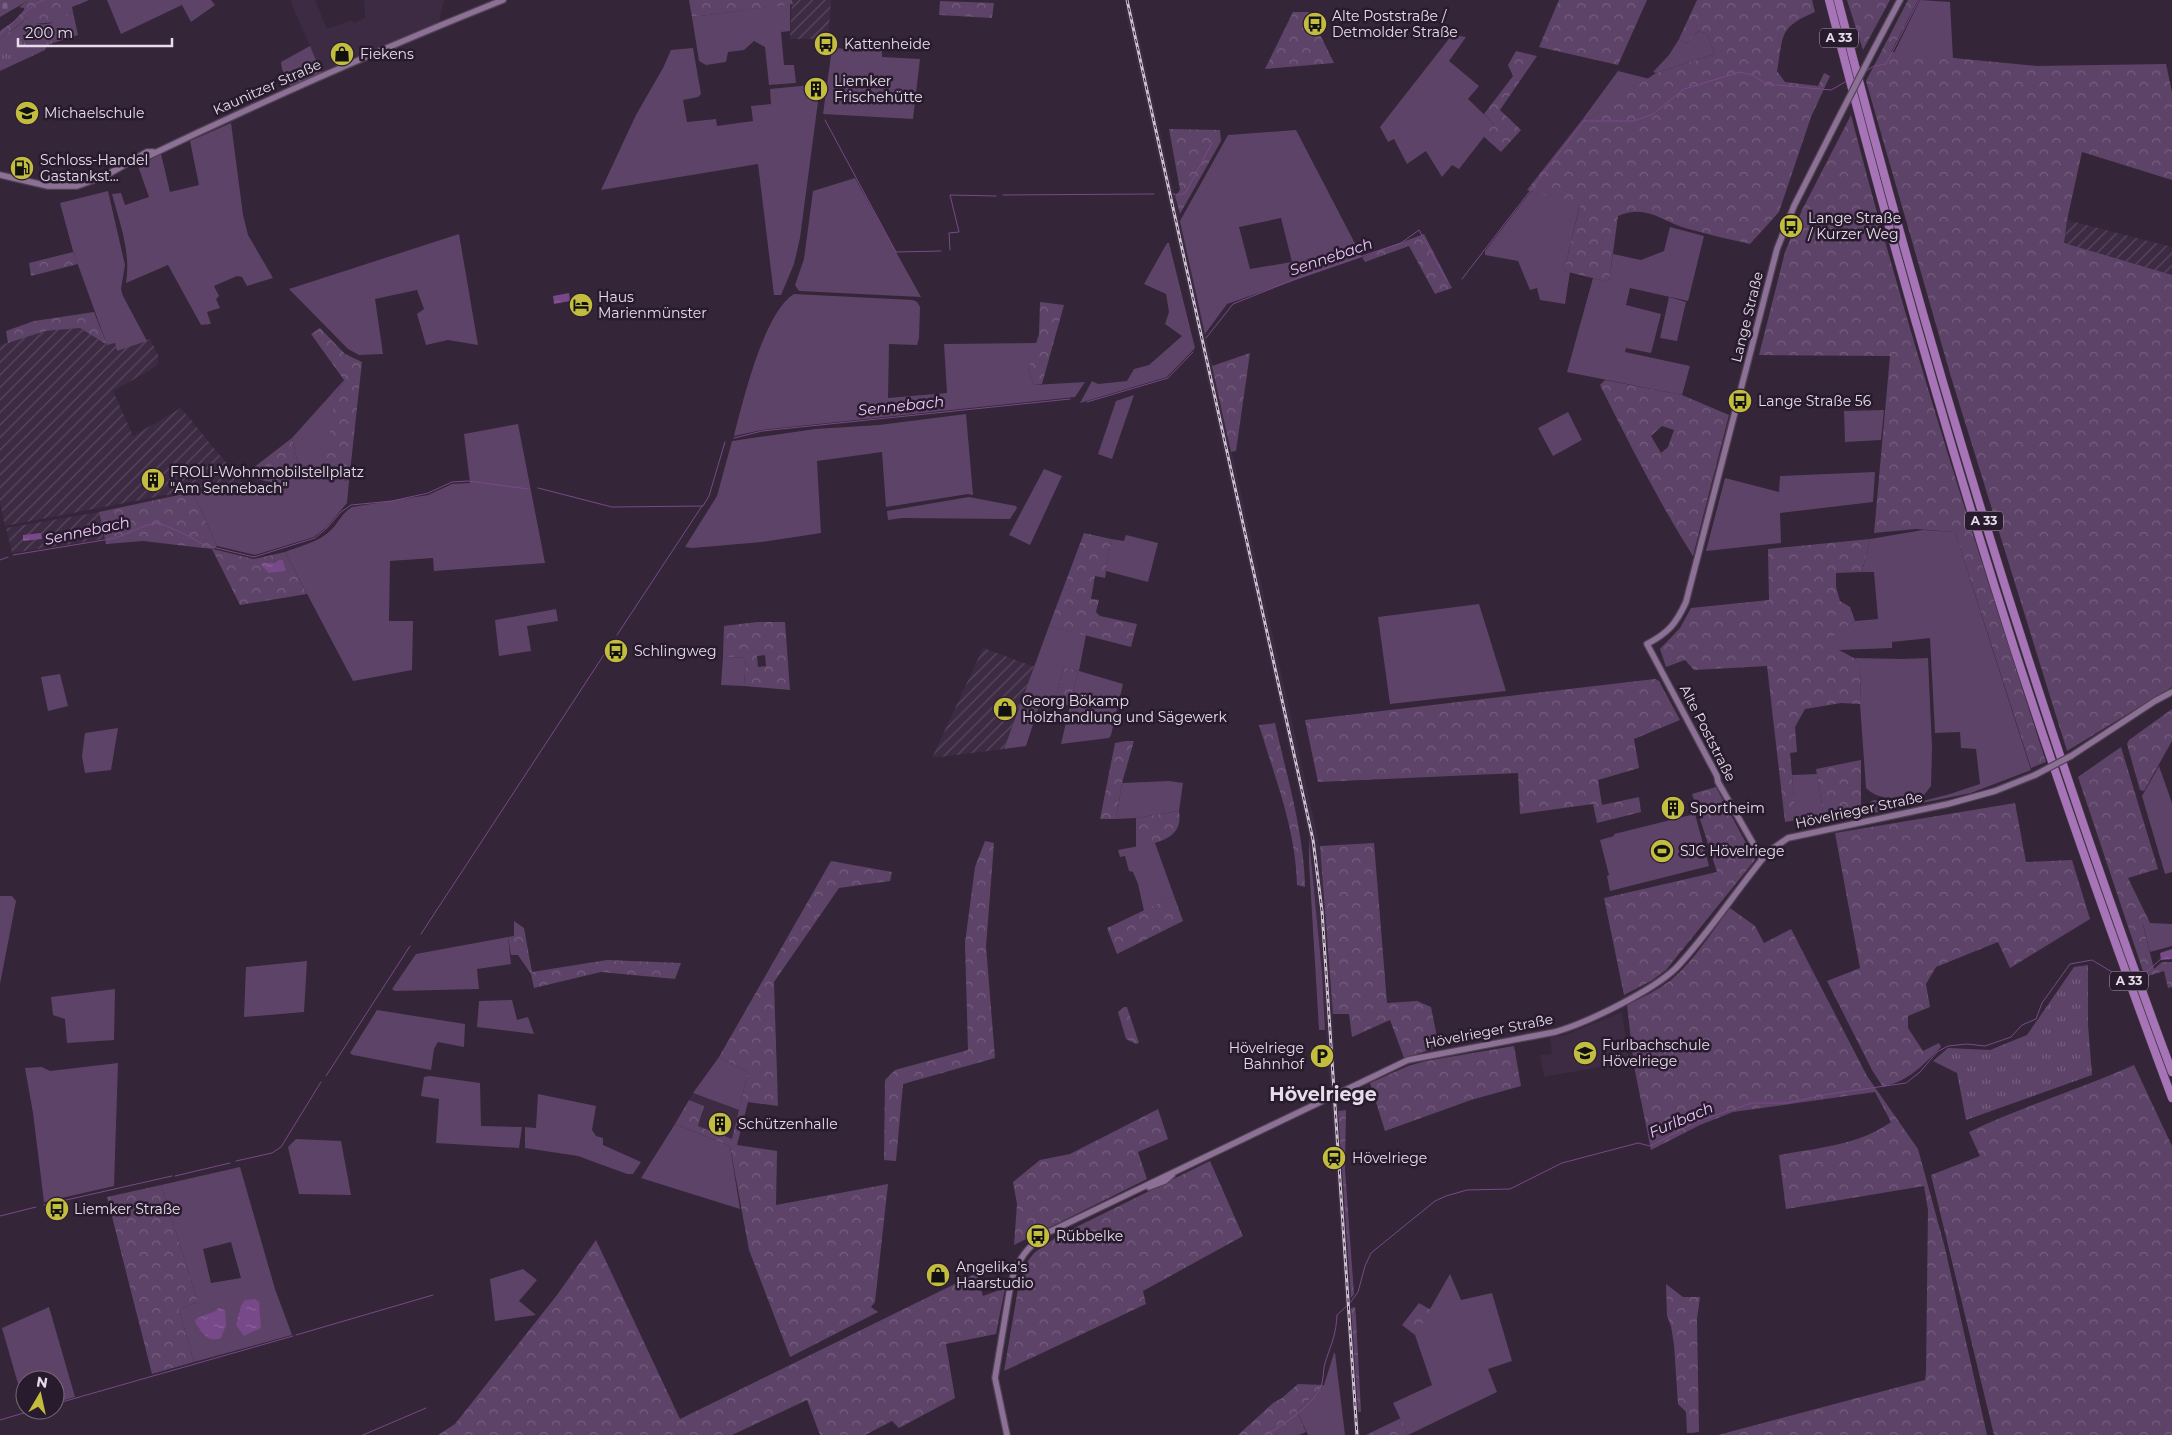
<svg xmlns="http://www.w3.org/2000/svg" width="2172" height="1435" font-family="Montserrat,sans-serif">
	<style>
		.built { fill: #3d2a43 }
		.industrial { fill: url(#industrial-furrows) }
		.green { fill: #5e4368; fill-rule: evenodd }
		.forest { fill: url(#forest-crowns); fill-rule: evenodd }
		.cemetery { fill: url(#cemetery-stones) }
		.park { fill: url(#park-tufts) }
		.water { fill: url(#water-ripples) }
		.lines { fill: none; stroke-linecap: round; stroke-linejoin: round }
		.stream { stroke: #784988; stroke-width: 1 }
		.secondary-casing { stroke: #504354; stroke-width: 8 }
		.highway-casing { stroke: #504354; stroke-width: 9 }
		.secondary { stroke: #8c7095; stroke-width: 5.5 }
		.highway { stroke: #a774b8; stroke-width: 8 }
		.rail-casing { stroke: #cdc2d0; stroke-width: 3 }
		.rail { stroke: #291b2e; stroke-width: 1; stroke-dasharray: 4; stroke-linecap: butt }
		.secondary-bridge-casing { stroke: #504354; stroke-width: 8; stroke-linecap: butt }
		.secondary-bridge { stroke: #8c7095; stroke-width: 5.5 }
		.labels { text-anchor: middle; stroke-width: 5; stroke-linejoin: round; paint-order: stroke }
		.shield { fill: #291b2e; stroke: #aea3b2; stroke-width: 1 }
		.shield-label { font-size: 12px; font-weight: bold; fill: #e7ddea }
		.poi-label { font-size: 14px; fill: #e7ddea; stroke: #291b2e; text-anchor: start }
		.street-label { font-size: 14px; fill: #e7ddea; stroke: #291b2e }
		.water-label { font-size: 15px; font-style: italic; fill: #eec6fc; stroke: #291b2e }
		.district-label { font-size: 19px; font-weight: bold; fill: #e7ddea; stroke: #291b2e }
	</style>
	<defs>
		<pattern id="industrial-furrows" width="10" height="10" patternUnits="userSpaceOnUse" patternTransform="scale(1.25)"><rect width="10" height="10" fill="#3d2a43"/><path d="M-1 1l2-2M0 10L10 0M9 11l2-2" fill="none" stroke="#59485e"/></pattern>
		<pattern id="forest-crowns" width="20" height="18" patternUnits="userSpaceOnUse" patternTransform="scale(1.25)"><rect width="20" height="18" fill="#5e4368"/><path d="M2 6a3 3 0 1 1 6 0M12 15a3 3 0 1 1 6 0" fill="none" stroke="#755e7e"/></pattern>
		<pattern id="cemetery-stones" width="16" height="16" patternUnits="userSpaceOnUse" patternTransform="scale(1.25)"><rect width="16" height="16" fill="#5e4368"/><path d="M2 7V4a2 2 0 0 1 4 0v3zM10 15v-3a2 2 0 0 1 4 0v3z" fill="#755e7e"/></pattern>
		<pattern id="park-tufts" width="24" height="20" patternUnits="userSpaceOnUse" patternTransform="scale(1.25)"><rect width="24" height="20" fill="#5e4368"/><path d="M3 7l-1-3M5 7V3M7 7l1-3M15 17l-1-3M17 17v-4M19 17l1-3" fill="none" stroke="#755e7e"/></pattern>
		<pattern id="water-ripples" width="26" height="14" patternUnits="userSpaceOnUse" patternTransform="scale(1.25)"><rect width="26" height="14" fill="#784988"/><path d="M2 4q2-2 4 0t4 0M15 11q2-2 4 0t4 0" fill="none" stroke="#8b6399"/></pattern>
	</defs>
	<rect width="100%" height="100%" fill="#342538"/>
	<g class="built">
		<polygon points="290,0 315,0 327,29 352,20 354,23 365,18 364,0 444,0 439,23 322,74"/>
		<polygon points="1125,9 1133,9 1320,846 1333,1014 1336,1089 1330,1093 1322,973 1309,838"/>
		<polygon points="1622,1012 1629,1062 1544,1077 1540,1055 1552,1054 1550,1038 1565,1035"/>
		<polygon points="693,1093 739,1110 732,1139 698,1126 689,1101"/>
		<polygon points="1338,1099 1351,1298 1345,1302 1331,1102"/>
		<polygon points="1351,1308 1358,1412 1360,1435 1354,1435 1346,1310"/>
	</g>
	<g class="industrial">
		<polygon points="792,0 831,0 828,39 790,39"/>
		<polygon points="2067,220 2172,247 2172,275 2064,244"/>
		<polygon points="80,328 106,345 115,343 117,351 150,339 158,355 158,363 154,368 113,391 133,436 181,408 246,487 166,495 5,526 0,503 0,345 45,331"/>
		<polygon points="99,512 104,539 12,553 6,528"/>
		<polygon points="983,648 1035,667 1004,749 932,758"/>
	</g>
	<g class="green">
		<polygon points="107,0 211,0 215,5 191,22 182,5 121,34"/>
		<polygon points="1920,0 1950,2 1953,59 1894,53"/>
		<polygon points="790,4 790,31 781,32 784,65 794,65 796,83 769,85 765,47 754,41 744,50 728,52 726,62 706,65 699,61 692,17"/>
		<polygon points="1698,31 1707,34 1715,54 1656,73 1653,72 1669,55 1679,39 1686,44"/>
		<polygon points="1452,35 1466,37 1449,61 1479,86 1468,99 1494,124 1459,169 1452,165 1442,177 1426,151 1407,164 1394,139 1388,142 1380,127"/>
		<polygon points="310,46 322,74 291,87 282,69 281,62"/>
		<polygon points="693,48 701,94 698,97 683,100 687,122 716,119 717,126 753,121 751,106 771,104 770,89 811,85 811,93 819,94 800,238 794,264 781,295 774,295 758,164 601,190 636,115 663,68 671,50"/>
		<polygon points="832,48 882,51 882,57 920,59 913,119 823,114"/>
		<polygon points="1618,71 1650,79 1590,118 1582,120"/>
		<path d="M231,123L243,215L248,235L273,278L247,286L242,277L237,276L214,286L219,296L216,299L220,308L207,312L211,324L201,325L168,265L126,283C131,252 120,224 112,194L121,193L125,205L149,197L138,166L161,154L170,192L199,185L190,141Z"/>
		<path d="M1296,130L1362,257L1227,304L1205,334L1180,221L1228,135ZM1281,218L1292,262L1250,269L1239,227Z"/>
		<polygon points="855,178 921,297 799,291 795,285 804,259 813,191"/>
		<polygon points="108,191 125,265 121,289 123,296 147,341 117,351 115,343 107,345 73,251 60,203"/>
		<polygon points="1531,191 1580,204 1564,271 1570,272 1565,304 1540,300 1537,288 1530,290 1518,261 1485,255 1485,251"/>
		<polygon points="1670,227 1704,236 1688,301 1630,288 1626,305 1661,314 1651,353 1626,348 1625,352 1690,366 1682,395 1567,372 1593,278 1609,282 1613,254 1641,260 1664,251"/>
		<polygon points="459,234 478,345 448,340 426,345 417,314 424,309 417,290 375,299 383,354 359,355 348,349 289,289"/>
		<polygon points="1167,243 1169,243 1195,348 1167,377 1080,403 1092,381 1098,384 1127,381 1134,369 1149,365 1182,336 1165,324 1169,312 1166,294 1144,284"/>
		<path d="M794,294L913,300L917,302L920,307L919,338L917,345L889,344L888,398L947,393L944,344L1038,343L1028,370L1034,385L1085,382L1075,397L762,430L734,436C743,401 764,312 794,294Z"/>
		<polygon points="1669,297 1686,302 1677,341 1660,338"/>
		<polygon points="344,380 335,397 330,478 349,481 347,503 327,527 314,537 255,555 217,546 193,492 288,481 300,472 292,438"/>
		<polygon points="1134,395 1112,459 1098,454 1116,401"/>
		<polygon points="1884,410 1881,440 1845,442 1844,411"/>
		<polygon points="1568,412 1582,440 1553,456 1538,428"/>
		<polygon points="966,414 973,495 968,494 886,507 882,452 817,461 821,533 762,542 692,548 685,547 717,496 732,441 815,429 879,425"/>
		<path d="M518,424L545,563L434,571L433,558L390,561L389,621H413L412,670L353,681L285,552C300,546 319,542 331,530C339,522 342,513 352,507L428,495L452,484L470,483L464,434Z"/>
		<polygon points="1044,469 1062,476 1030,545 1009,535"/>
		<polygon points="1875,472 1873,502 1780,513 1781,543 1706,551 1725,478 1779,492 1780,476"/>
		<polygon points="969,497 1016,506 1017,508 1010,519 902,518 888,520 887,511"/>
		<polygon points="1923,530 1955,532 2031,770 1971,793 1873,813 1868,808 1870,802 1874,800 1911,804 1950,794 1980,784 1976,749 1961,748 1960,732 1935,733 1930,638 1892,642 1892,648 1839,650 1831,637 1855,621 1878,619 1874,572 1862,572 1870,539"/>
		<polygon points="1126,535 1158,543 1148,582 1106,571 1111,539 1124,541"/>
		<polygon points="1479,604 1506,691 1390,704 1378,617"/>
		<polygon points="556,609 558,621 527,626 531,651 499,656 495,620"/>
		<polygon points="1049,626 1086,635 1079,671 1123,684 1111,735 1109,738 1061,744 1078,671 1064,667 1055,701 1042,697 1026,746 1004,749"/>
		<polygon points="723,657 746,658 744,686 721,685"/>
		<path d="M1854,658L1902,659L1928,658L1932,748L1931,786L1924,795C1908,800 1879,802 1866,788L1860,704L1861,665Z"/>
		<polygon points="60,674 68,706 48,711 41,677"/>
		<polygon points="118,728 111,770 85,773 82,756 85,733"/>
		<polygon points="2159,766 2172,803 2172,872 2165,874 2142,796"/>
		<polygon points="1817,774 1824,818 1796,825 1792,775"/>
		<polygon points="1169,781 1183,783 1179,811 1136,818 1116,819 1122,783"/>
		<polygon points="1695,814 1709,866 1610,891 1607,876 1609,875 1600,840 1614,836 1614,834"/>
		<polygon points="1309,838 1322,973 1325,1030 1319,1030 1309,863"/>
		<polygon points="1155,843 1174,896 1144,911 1138,884 1133,872 1129,871 1125,856 1120,857 1118,850"/>
		<polygon points="0,896 12,896 16,901 0,984"/>
		<polygon points="2150,923 2172,924 2172,946 2150,952 2143,924"/>
		<polygon points="508,937 511,964 477,969 479,989 395,991 392,989 416,954"/>
		<polygon points="307,961 304,1012 244,1017 246,967"/>
		<polygon points="115,989 114,1040 67,1043 65,1019 53,1015 51,997"/>
		<polygon points="512,1000 517,1020 528,1017 534,1034 477,1027 479,1001"/>
		<polygon points="377,1010 465,1024 464,1047 438,1042 434,1049 431,1070 353,1055 350,1053"/>
		<polygon points="719,1057 748,1072 739,1110 693,1093"/>
		<polygon points="118,1063 114,1186 44,1202 33,1113 25,1068 42,1067 50,1071"/>
		<polygon points="430,1076 480,1083 481,1126 522,1127 519,1148 436,1143 439,1099 421,1096 424,1077"/>
		<polygon points="538,1094 596,1106 592,1130 596,1136 603,1138 603,1145 641,1162 633,1174 627,1174 578,1156 525,1148 525,1127 536,1128"/>
		<polygon points="675,1124 730,1146 740,1209 641,1178"/>
		<polygon points="296,1139 341,1141 351,1195 299,1194 288,1147"/>
		<path d="M240,1167L275,1289L292,1335L194,1362L179,1309L198,1302L161,1185ZM231,1242L241,1278L211,1283L203,1249Z"/>
		<polygon points="523,1269 537,1280 519,1301 536,1315 495,1321 490,1279"/>
		<polygon points="1450,1274 1461,1300 1492,1293 1512,1361 1488,1369 1497,1392 1408,1435 1393,1403 1432,1385 1415,1335"/>
		<polygon points="49,1307 75,1397 55,1403 55,1380 25,1380 25,1408 2,1328"/>
		<polygon points="1334,1353 1335,1353 1345,1435 1308,1435 1297,1411 1324,1385"/>
		<polygon points="1293,1422 1299,1435 1275,1435"/>
	</g>
	<g class="forest">
		<path d="M29,0H89L72,7L73,12L57,22L34,24L27,17C19,27 9,31 0,39V31L14,21L24,10V8L19,7Z"/>
		<polygon points="689,0 792,0 793,4 692,17"/>
		<polygon points="1559,0 1647,0 1618,65 1539,47"/>
		<path d="M1697,0H1812L1815,12C1778,28 1784,34 1777,71L1785,82L1818,86L1824,73L1830,76L1811,117L1779,212L1750,244C1728,239 1706,234 1685,228C1660,220 1646,204 1618,216L1609,282L1564,271L1580,205L1527,190L1582,120L1590,118L1656,73L1715,54L1707,34L1698,31L1686,44L1679,39Z"/>
		<polygon points="1847,0 1890,0 1863,50"/>
		<polygon points="1908,0 1918,0 1891,52 2037,66 2166,64 2172,92 2172,180 2082,152 2067,220 2064,243 2172,275 2172,687 2067,751 1951,377 1866,81"/>
		<polygon points="940,1 994,3 992,18 939,15"/>
		<polygon points="1293,12 1309,12 1334,63 1265,69"/>
		<polygon points="1516,51 1537,56 1500,110 1521,130 1501,152 1483,136 1494,124 1484,114 1513,76 1508,65"/>
		<path d="M1851,115C1907,333 1977,548 2046,762L2031,768L1955,532L1916,529L1874,533L1890,356L1759,355L1785,252L1802,210Z"/>
		<polygon points="1169,129 1220,130 1221,141 1180,214 1175,196 1180,190"/>
		<polygon points="1424,234 1452,288 1435,294 1409,246 1365,262 1362,257"/>
		<polygon points="73,252 78,264 31,276 29,263"/>
		<polygon points="1040,302 1064,305 1042,384 1034,385 1028,370 1039,334"/>
		<polygon points="94,312 107,345 80,328 45,331 8,343 6,331 34,321"/>
		<polygon points="320,328 345,354 362,362 349,481 330,478 326,458 335,397 344,380 311,334"/>
		<polygon points="1250,353 1236,451 1231,452 1212,366"/>
		<path d="M1605,380L1682,395L1729,415L1693,556C1658,501 1629,443 1600,385ZM1662,426L1674,430L1668,447L1661,453L1651,436Z"/>
		<path d="M292,438L300,472C284,485 277,484 258,479L253,468Z"/>
		<polygon points="193,492 217,546 213,549 254,559 285,552 307,594 240,605 212,549 143,541 106,544 99,512"/>
		<polygon points="1084,533 1111,539 1105,578 1095,576 1091,599 1099,600 1096,612 1100,616 1137,624 1131,647 1049,626"/>
		<polygon points="1870,539 1862,572 1836,573 1836,587 1840,601 1850,607 1855,621 1832,637 1839,650 1854,658 1861,665 1860,704 1841,703 1805,709 1795,727 1797,752 1790,753 1796,820 1785,822 1767,666 1694,670 1685,660 1666,667 1660,649 1680,628 1691,608 1769,600 1768,549"/>
		<path d="M757,622H785L790,690L744,686L746,658L723,657L724,626ZM765,655L766,666L758,667L757,656Z"/>
		<polygon points="1064,667 1078,671 1070,706 1055,701"/>
		<polygon points="1655,679 1659,681 1680,720 1634,739 1639,768 1598,780 1602,805 1639,797 1641,812 1597,823 1593,804 1520,814 1518,773 1318,782 1305,720"/>
		<polygon points="2172,709 2172,741 2144,791 2140,790 2127,744 2129,740"/>
		<path d="M1275,723C1287,777 1304,832 1305,887L1297,885C1296,830 1275,778 1259,725Z"/>
		<polygon points="1126,741 1134,741 1122,783 1116,819 1100,819 1115,743"/>
		<polygon points="2121,747 2158,869 2128,878 2150,923 2143,925 2154,969 2162,962 2172,962 2172,987 2168,988 2164,971 2145,977 2078,777"/>
		<polygon points="1861,760 1861,815 1825,823 1816,769"/>
		<polygon points="1716,787 1755,860 1666,970 1651,981 1624,995 1604,898 1717,872 1692,794"/>
		<path d="M2015,803L2026,862L2072,860L2090,919L2010,968L1998,942L1936,967L1926,984L1930,1007L1908,1016V1028L1923,1051L1939,1043L1941,1047C1922,1066 1910,1080 1883,1087L1872,1070L1827,981L1860,968L1835,833Z"/>
		<path d="M1179,811C1184,839 1157,843 1136,847V818Z"/>
		<polygon points="985,841 994,843 986,946 995,1058 903,1084 896,1161 884,1160 885,1080 895,1070 968,1050 965,943 975,867"/>
		<polygon points="1374,843 1387,1003 1417,1001 1431,1007 1439,1047 1404,1058 1390,1020 1352,1037 1349,1014 1333,1014 1320,846"/>
		<polygon points="831,861 892,872 890,881 839,888 774,982 778,1106 748,1102 737,1145 777,1151 776,1205 888,1184 875,1302 871,1307 878,1312 790,1357 749,1250 730,1146 675,1124 689,1100 704,1106 698,1126 732,1139 748,1072 719,1057"/>
		<polygon points="1174,896 1183,921 1117,954 1107,928"/>
		<path d="M1730,908L1755,926L1764,943L1791,929L1867,1076L1918,1149L1945,1248L1987,1435H1718L1925,1380L1926,1372L1928,1210L1924,1186L1786,1209L1779,1155C1817,1148 1859,1145 1891,1122L1875,1092L1733,1112L1700,1125L1651,1150L1634,1066L1627,1005C1642,998 1657,990 1671,980C1694,961 1712,931 1730,908Z"/>
		<polygon points="514,921 524,928 532,972 607,960 681,963 675,979 601,972 534,988 531,974 518,955 511,955 508,937 514,936"/>
		<polygon points="1124,1007 1127,1007 1139,1043 1136,1044 1126,1039 1118,1012"/>
		<polygon points="1514,1046 1521,1086 1471,1100 1385,1131 1370,1083 1408,1066 1426,1061"/>
		<path d="M2134,1065L2172,1146V1435H1994L1931,1175L1980,1156L1969,1132C2023,1106 2080,1089 2134,1065Z"/>
		<polygon points="1158,1109 1168,1139 1138,1152 1147,1179 1014,1245 1017,1204 1013,1182 1040,1160 1070,1154"/>
		<polygon points="1346,1110 1345,1169 1354,1294 1351,1298 1338,1111"/>
		<polygon points="1210,1161 1243,1236 1143,1291 1146,1304 1004,1371 1019,1283 1028,1261 1034,1253 1058,1236"/>
		<polygon points="161,1185 198,1302 179,1309 194,1362 152,1374 107,1197"/>
		<polygon points="596,1240 680,1419 977,1273 983,1296 1005,1288 996,1334 946,1344 955,1398 899,1428 892,1421 865,1435 820,1435 807,1400 732,1435 438,1435 455,1424 557,1295"/>
		<polygon points="1666,1284 1683,1297 1700,1297 1697,1319 1699,1432 1687,1433 1686,1412 1678,1404 1674,1345 1671,1326 1667,1316"/>
		<polygon points="1419,1303 1431,1310 1415,1335 1402,1325"/>
		<polygon points="1355,1307 1356,1318 1361,1412 1358,1412 1351,1308"/>
		<polygon points="1298,1384 1324,1385 1297,1411 1306,1432 1299,1435 1293,1423 1275,1435 1238,1435 1273,1403 1282,1398"/>
		<polygon points="1401,1418 1408,1435 1366,1435"/>
	</g>
	<polygon class="cemetery" points="0,0 29,0 0,17"/>
	<g class="park">
		<path d="M73,12L78,35L47,45L45,50L0,71V39C9,31 20,27 27,17H31L32,22C45,29 62,19 73,12Z"/>
		<polygon points="2088,965 2088,1025 2092,1075 1966,1120 1957,1073 1933,1061 1948,1048 1990,1050 2027,1035 2074,967"/>
	</g>
	<g class="water">
		<polygon points="569,293 570,301 554,304 553,296"/>
		<polygon points="41,533 42,539 23,541 23,535"/>
		<polygon points="279,560 283,560 285,571 269,573 261,565 262,563 275,563"/>
		<polygon points="2172,949 2172,959 2161,960 2160,953"/>
		<polygon points="255,1299 259,1302 261,1328 244,1336 236,1325 241,1306 245,1300"/>
		<path d="M218,1308L225,1310L226,1325L221,1338C208,1343 202,1333 195,1322L197,1318L216,1311Z"/>
	</g>
	<g class="lines">
		<g class="stream">
			<path d="M0,34C10,26 34,2 44,0"/>
			<polyline points="1866,71 1874,66 1886,64 1919,0"/>
			<polyline points="825,120 896,252 941,251"/>
			<polyline points="1173,194 1181,195 1186,192 1212,143"/>
			<polyline points="1003,195 1154,194"/>
			<polyline points="950,250 949,233 959,232 950,195 996,196"/>
			<polyline points="1462,279 1584,121 1634,121 1653,114 1684,89 1740,72 1753,75 1766,84 1831,90 1847,81"/>
			<polyline points="1206,338 1233,304 1303,276 1401,243 1419,230 1447,281"/>
			<polyline points="1087,402 1168,378 1193,352"/>
			<polyline points="734,438 762,431 1070,399"/>
			<polyline points="538,488 612,507 703,506 709,496 725,442"/>
			<polyline points="13,555 116,538 147,525 159,523 183,533 204,545 254,557 315,538 327,528 341,512 351,505 392,501 428,493 452,482 468,481 528,489"/>
			<polyline points="0,560 8,557"/>
			<polyline points="617,635 702,506"/>
			<polyline points="421,934 611,644"/>
			<polyline points="2139,975 2145,973 2162,958"/>
			<polyline points="326,1076 410,946"/>
			<polyline points="236,1161 272,1153 281,1147 321,1082"/>
			<polyline points="175,1176 230,1163"/>
			<polyline points="44,1205 172,1176"/>
			<polyline points="0,1216 36,1207"/>
			<polyline points="296,1335 433,1295"/>
			<polyline points="55,1404 293,1336"/>
			<polyline points="0,1420 34,1410"/>
			<polyline points="363,1435 426,1408"/>
			<path d="M1266,1435C1284,1424 1315,1405 1322,1383C1324,1375 1323,1367 1326,1360C1332,1342 1336,1334 1337,1315L1350,1303L1358,1292L1365,1266L1371,1253L1435,1201L1446,1196L1467,1190L1510,1189L1562,1163L1638,1143L1650,1146L1698,1121L1752,1103H1787L1829,1094L1906,1083L1920,1072L1937,1052L1948,1046L1967,1044L1985,1046L2011,1037L2022,1025L2036,1019L2042,1003L2070,964L2092,960L2112,972L2118,984L2126,981"/>
		</g>
		<g class="secondary-casing">
			<g id="secondary">
				<polyline points="1874,49 1900,0"/>
				<path d="M134,161L140,160C259,103 380,49 503,0"/>
				<polyline points="0,175 48,186 77,186 105,176 147,152 153,152"/>
				<polyline points="2071,756 2155,701 2172,692"/>
				<path d="M1762,859L1718,782L1717,776L1647,644C1668,633 1676,624 1686,602L1777,249L1794,206L1837,121"/>
				<polyline points="1149,1187 1165,1181 1172,1175"/>
				<path d="M1007,1435L995,1378L1011,1282C1018,1259 1027,1247 1047,1233L1408,1060L1555,1032C1587,1023 1652,991 1676,968C1710,932 1737,889 1769,851L1788,838L1948,804L1995,791L2035,775"/>
			</g>
		</g>
		<g class="highway-casing">
			<g id="highway">
				<path d="M1829,0C1885,219 1946,436 2015,651C2064,801 2117,950 2172,1098"/>
				<path d="M1838,0C1931,363 2041,721 2172,1072"/>
			</g>
		</g>
		<use href="#secondary" class="secondary"/>
		<use href="#highway" class="highway"/>
		<g class="rail-casing">
			<polyline id="rail" points="1127,0 1313,840 1322,911 1357,1435"/>
		</g>
		<use href="#rail" class="rail"/>
		<g class="secondary-bridge-casing">
			<g id="secondary-bridge">
				<polyline points="1837,121 1874,49"/>
				<polyline points="2035,775 2071,756"/>
			</g>
		</g>
		<use href="#secondary-bridge" class="secondary-bridge"/>
	</g>
	<defs>
		<g id="bus-disc" transform="scale(1.25)"><circle r="9.5" fill="#c2bd3f" stroke="#291b2e"/><path d="M-5-6H5V4H4V6H2V4H-2V6H-4V4H-5ZM-3.5-4V0h7V-4ZM-3.5 1.2v1.5H-2V1.2ZM2 1.2v1.5H3.5V1.2Z" fill="#111"/></g>
		<g id="shop-disc" transform="scale(1.25)"><circle r="9.5" fill="#c2bd3f" stroke="#291b2e"/><path d="M-5-2.5h2.3a2.7 3.5 0 0 1 5.4 0H5L5.5 6h-11ZM-1.5-2.5h3a1.5 2.3 0 0 0-3 0Z" fill="#111"/></g>
		<g id="building-disc" transform="scale(1.25)"><circle r="9.5" fill="#c2bd3f" stroke="#291b2e"/><path d="M-4-6H4V6H1V3H-1V6H-4ZM-2.5-4.3h1.7v1.8h-1.7ZM.8-4.3h1.7v1.8H.8ZM-2.5-1h1.7V.8h-1.7ZM.8-1h1.7V.8H.8Z" fill="#111"/></g>
		<g id="school-disc" transform="scale(1.25)"><circle r="9.5" fill="#c2bd3f" stroke="#291b2e"/><path d="M0-5L7-2L0 1L-7-2ZM-4 1L0 2.5L4 1V4Q0 6-4 4Z" fill="#111"/></g>
		<g id="fuel-disc" transform="scale(1.25)"><circle r="9.5" fill="#c2bd3f" stroke="#291b2e"/><path d="M-5.5-6h7V0h2V4h1.3V-2.5L3-4.5l.8-.8L6-3V5H2.5V1h-1V6h-7ZM-4.2-4.7v3.2H.2V-4.7Z" fill="#111"/></g>
		<g id="hotel-disc" transform="scale(1.25)"><circle r="9.5" fill="#c2bd3f" stroke="#291b2e"/><path d="M-6-4.5h1.5V1H6V5H4.5V3h-9V5H-6ZM-4 0a1.8 1.8 0 1 1 3.6 0ZM.5 0V-2.5h3Q6-2.5 6 0Z" fill="#111"/></g>
		<g id="stadium-disc" transform="scale(1.25)"><circle r="9.5" fill="#c2bd3f" stroke="#291b2e"/><path d="M0-5a6.5 5 0 1 0 0 10a6.5 5 0 1 0 0-10ZM-3.5-1.8h7v3.6h-7Z" fill="#111"/></g>
		<g id="parking-disc" transform="scale(1.25)"><circle r="9.5" fill="#c2bd3f" stroke="#291b2e"/><path d="M-3.5-5.5H1a3.5 3.5 0 0 1 0 7H-1V5.5H-3.5ZM-1-3.4V-.6H.8a1.4 1.4 0 0 0 0-2.8Z" fill="#111"/></g>
		<g id="station-disc" transform="scale(1.25)"><circle r="9.5" fill="#c2bd3f" stroke="#291b2e"/><path d="M-3-6H3Q5-6 5-4V2Q5 4 3 4L4.5 6H3L1.5 4h-3L-3 6H-4.5L-3 4Q-5 4-5 2V-4Q-5-6-3-6ZM-3.5-4v3h7v-3ZM-3.5 1v1.5H-2V1ZM2 1v1.5H3.5V1Z" fill="#111"/></g>
	</defs>
	<g fill-rule="evenodd">
		<use href="#bus-disc" x="1315" y="24"/>
		<use href="#bus-disc" x="826" y="44"/>
		<use href="#shop-disc" x="342" y="54"/>
		<use href="#building-disc" x="816" y="89"/>
		<use href="#school-disc" x="27" y="113"/>
		<use href="#fuel-disc" x="22" y="168"/>
		<use href="#bus-disc" x="1791" y="226"/>
		<use href="#hotel-disc" x="581" y="305"/>
		<use href="#bus-disc" x="1740" y="401"/>
		<use href="#building-disc" x="153" y="480"/>
		<use href="#bus-disc" x="616" y="651"/>
		<use href="#shop-disc" x="1005" y="709"/>
		<use href="#building-disc" x="1673" y="808"/>
		<use href="#stadium-disc" x="1662" y="851"/>
		<use href="#school-disc" x="1585" y="1053"/>
		<use href="#parking-disc" x="1322" y="1056"/>
		<use href="#building-disc" x="720" y="1124"/>
		<use href="#station-disc" x="1334" y="1158"/>
		<use href="#bus-disc" x="57" y="1209"/>
		<use href="#bus-disc" x="1038" y="1236"/>
		<use href="#shop-disc" x="938" y="1275"/>
	</g>
	<g class="labels">
		<g class="shield">
			<rect x="1820" y="28.5" width="38" height="19" rx="4"/>
			<rect x="1965" y="511.5" width="38" height="19" rx="4"/>
			<rect x="2110" y="971.5" width="38" height="19" rx="4"/>
		</g>
		<g class="shield-label">
			<text x="1839" y="42">A 33</text>
			<text x="1984" y="525">A 33</text>
			<text x="2129" y="985">A 33</text>
		</g>
		<g class="poi-label">
			<text x="1332" y="21">Alte Poststraße /<tspan x="1332" dy="16">Detmolder Straße</tspan></text>
			<text x="844" y="49">Kattenheide</text>
			<text x="360" y="59">Fiekens</text>
			<text x="834" y="86">Liemker<tspan x="834" dy="16">Frischehütte</tspan></text>
			<text x="44" y="118">Michaelschule</text>
			<text x="40" y="165">Schloss-Handel<tspan x="40" dy="16">Gastankst...</tspan></text>
			<text x="1808" y="223">Lange Straße<tspan x="1808" dy="16">/ Kurzer Weg</tspan></text>
			<text x="598" y="302">Haus<tspan x="598" dy="16">Marienmünster</tspan></text>
			<text x="1758" y="406">Lange Straße 56</text>
			<text x="170" y="477">FROLI-Wohnmobilstellplatz<tspan x="170" dy="16">"Am Sennebach"</tspan></text>
			<text x="634" y="656">Schlingweg</text>
			<text x="1022" y="706">Georg Bökamp<tspan x="1022" dy="16">Holzhandlung und Sägewerk</tspan></text>
			<text x="1690" y="813">Sportheim</text>
			<text x="1680" y="856">SJC Hövelriege</text>
			<text x="1602" y="1050">Furlbachschule<tspan x="1602" dy="16">Hövelriege</tspan></text>
			<text x="1304" y="1053" text-anchor="end">Hövelriege<tspan x="1304" dy="16">Bahnhof</tspan></text>
			<text x="738" y="1129">Schützenhalle</text>
			<text x="1352" y="1163">Hövelriege</text>
			<text x="74" y="1214">Liemker Straße</text>
			<text x="1056" y="1241">Rübbelke</text>
			<text x="956" y="1272">Angelika's<tspan x="956" dy="16">Haarstudio</tspan></text>
		</g>
		<g class="street-label">
			<text transform="translate(267 87) rotate(-24)" y="5">Kaunitzer Straße</text>
			<text transform="translate(1747 317) rotate(-76)" y="5">Lange Straße</text>
			<text transform="translate(1708 733) rotate(63)" y="5">Alte Poststraße</text>
			<text transform="translate(1859 810) rotate(-12)" y="5">Hövelrieger Straße</text>
			<text transform="translate(1489 1031) rotate(-11)" y="5">Hövelrieger Straße</text>
		</g>
		<g class="water-label">
			<text transform="translate(1331 257) rotate(-19)" y="5">Sennebach</text>
			<text transform="translate(901 406) rotate(-6)" y="5">Sennebach</text>
			<text transform="translate(87 531) rotate(-12)" y="5">Sennebach</text>
			<text transform="translate(1681 1120) rotate(-23)" y="5">Furlbach</text>
		</g>
		<g class="district-label">
			<text x="1323" y="1101">Hövelriege</text>
		</g>
	</g>
	<g transform="translate(40 1395) rotate(9)"><circle r="24" fill="#291b2e" stroke="#756979"/>
	<path d="M0-4L9 19L0 12L-9 19Z" fill="#c2bd3f"/>
	<text y="-8" font-size="14" font-weight="bold" text-anchor="middle" fill="#e7ddea">N</text>
	</g>
	<path d="M18 38v8h154v-8" fill="none" stroke="#e7ddea" stroke-width="2.5"/>
	<text x="25" y="38" font-size="15" fill="#e7ddea" stroke="#291b2e" stroke-width="4" paint-order="stroke">200 m</text>
</svg>
